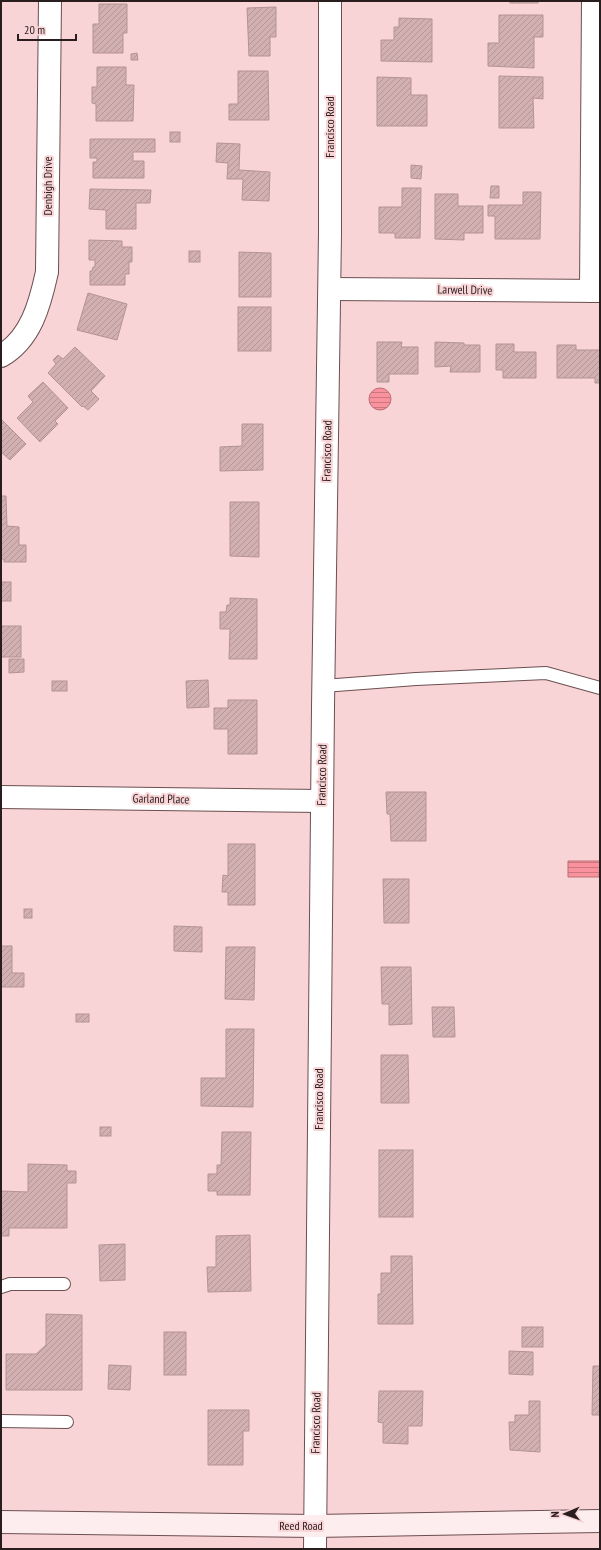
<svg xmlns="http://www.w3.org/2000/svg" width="601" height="1550" font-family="'PT Sans Narrow',sans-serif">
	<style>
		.water { fill: url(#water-rules); stroke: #bb6f76 }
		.building { fill: url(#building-hatch); stroke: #b49395 }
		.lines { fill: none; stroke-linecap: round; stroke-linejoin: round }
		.service-casing { stroke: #6c4f51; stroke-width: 14 }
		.minor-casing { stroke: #6c4f51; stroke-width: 24 }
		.secondary-casing { stroke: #6c4f51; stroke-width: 24 }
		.service { stroke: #fff; stroke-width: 12 }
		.minor { stroke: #fff; stroke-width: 22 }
		.secondary { stroke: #fdedee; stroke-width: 22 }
		.labels { text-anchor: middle; stroke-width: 4; stroke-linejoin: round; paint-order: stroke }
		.street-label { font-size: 12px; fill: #2a1d1e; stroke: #f8d4d6 }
	</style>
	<defs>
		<pattern id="water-rules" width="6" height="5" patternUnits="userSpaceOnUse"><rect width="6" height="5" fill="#f9929c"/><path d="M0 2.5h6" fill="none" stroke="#ca777f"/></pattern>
		<pattern id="building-hatch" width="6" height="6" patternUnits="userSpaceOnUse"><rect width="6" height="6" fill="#d2afb1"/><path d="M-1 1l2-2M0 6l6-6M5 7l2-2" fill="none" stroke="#b49698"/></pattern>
	</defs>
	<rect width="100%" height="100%" fill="#f8d4d6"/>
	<g class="water">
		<circle cx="380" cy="399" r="11"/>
		<polygon points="568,861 600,861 599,877 568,877"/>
	</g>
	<g class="building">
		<rect x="510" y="1" width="28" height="2"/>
		<polygon points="99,4 127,4 127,33 123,33 123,53 93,53 93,24 99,24"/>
		<polygon points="276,7 276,37 270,37 270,56 249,56 247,8"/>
		<polygon points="499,15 543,15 543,37 534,37 534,68 488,66 488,43 499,43"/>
		<polygon points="399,18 432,19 432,62 381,61 381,40 394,40 394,27 399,27"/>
		<polygon points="137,53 138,60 131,60 131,54"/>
		<polygon points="97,67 126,67 126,85 134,85 133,121 96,121 96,104 92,103 92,87 97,87"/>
		<polygon points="238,71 268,71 269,120 229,120 229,104 238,104"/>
		<polygon points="499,76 543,77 543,99 533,98 534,128 499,128"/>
		<polygon points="377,77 411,78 411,95 427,95 427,126 377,126"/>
		<rect x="170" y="132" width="10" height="10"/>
		<polygon points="90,139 155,139 155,152 133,152 133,161 144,161 144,178 93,178 93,162 97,162 97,158 90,158"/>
		<polygon points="217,143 240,144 239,170 270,172 269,201 242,200 243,179 227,179 228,163 216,162"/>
		<polygon points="411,165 422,166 421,179 411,178"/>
		<polygon points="491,186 499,186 499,198 490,198"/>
		<polygon points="402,188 421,188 420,238 395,238 395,233 379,233 379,207 402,207"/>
		<polygon points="90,189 151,190 150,203 136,203 136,229 106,229 106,210 89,209"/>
		<polygon points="523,192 541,192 540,239 495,239 495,216 488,216 488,205 523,205"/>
		<polygon points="435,194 458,194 458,206 483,206 483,233 464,233 464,240 435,239"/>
		<polygon points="89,240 122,241 122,247 132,247 132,262 129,262 129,274 125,274 125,285 90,285 90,271 92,271 93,267 95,267 95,260 89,260"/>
		<rect x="189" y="251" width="11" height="11"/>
		<polygon points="239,252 271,253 271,297 239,297"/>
		<polygon points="88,293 127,304 117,340 77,330"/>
		<rect x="238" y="307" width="33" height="44"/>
		<polygon points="377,342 402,342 401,347 418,347 418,374 389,374 389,382 377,382"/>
		<polygon points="435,342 464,343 464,345 480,345 480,372 450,372 451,366 435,367"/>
		<polygon points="496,344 514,344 514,352 536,352 536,378 503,378 503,370 496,370"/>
		<polygon points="557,345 576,345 576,350 600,350 600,383 595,383 595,378 557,378"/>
		<polygon points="75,347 105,376 91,391 99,399 88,410 83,406 82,407 48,373 56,364 53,360 58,355 63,359"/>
		<polygon points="43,382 68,408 55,421 58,424 40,442 17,418 33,402 28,396"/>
		<polygon points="1,419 26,444 10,460 1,452"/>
		<polygon points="242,424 263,424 263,470 220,471 220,447 242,446"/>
		<polygon points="1,496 6,496 7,526 19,527 19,545 26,545 26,562 4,562 4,559 1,559"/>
		<polygon points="230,502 259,502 259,557 230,556"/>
		<rect x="1" y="582" width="10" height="19"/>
		<polygon points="230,598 257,599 257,659 229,659 230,629 220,629 220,612 226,612 227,605 230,605"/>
		<rect x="1" y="626" width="20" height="31"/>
		<polygon points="9,659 24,659 24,672 9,673"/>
		<polygon points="208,680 209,707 187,708 186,681"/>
		<rect x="52" y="681" width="15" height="10"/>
		<polygon points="228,700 257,700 257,754 228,754 228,729 214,729 214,708 228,708"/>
		<polygon points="386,792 426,792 426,841 391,841 390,814 387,814"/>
		<polygon points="228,844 255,844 255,905 228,905 228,892 222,892 223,875 228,876"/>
		<polygon points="383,879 409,879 409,923 384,923"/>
		<rect x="24" y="909" width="8" height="9"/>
		<polygon points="174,926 202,927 202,952 174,951"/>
		<polygon points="1,946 12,946 12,973 24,973 24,987 1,987"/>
		<polygon points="226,947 255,947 254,1000 225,999"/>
		<polygon points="381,967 411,967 412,1024 389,1025 389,1004 382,1004"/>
		<polygon points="432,1007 454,1007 455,1037 433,1037"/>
		<rect x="76" y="1014" width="13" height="8"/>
		<polygon points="226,1029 254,1029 253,1107 201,1106 201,1078 226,1078"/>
		<polygon points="381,1055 408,1055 409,1103 381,1103"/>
		<rect x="100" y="1127" width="11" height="9"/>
		<polygon points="222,1132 251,1132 250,1195 217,1195 217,1191 208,1191 208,1174 217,1174 217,1165 221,1165"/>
		<rect x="379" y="1150" width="34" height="67"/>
		<polygon points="28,1164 67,1165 67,1171 76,1171 76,1183 67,1183 67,1228 9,1228 9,1236 1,1236 1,1191 28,1192"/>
		<polygon points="250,1235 251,1291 208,1292 207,1267 216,1267 216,1236"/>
		<polygon points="125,1244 125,1280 100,1281 99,1245"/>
		<polygon points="391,1256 412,1256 413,1324 378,1324 378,1294 381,1294 381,1273 391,1273"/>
		<polygon points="46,1314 82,1315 82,1390 6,1390 6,1354 36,1354 46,1345"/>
		<rect x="522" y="1327" width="21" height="20"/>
		<rect x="164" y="1332" width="22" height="43"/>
		<polygon points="509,1351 533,1352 533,1375 509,1374"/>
		<polygon points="109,1365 131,1366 130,1390 108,1389"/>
		<polygon points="593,1366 600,1366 600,1415 592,1415"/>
		<polygon points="379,1391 423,1391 422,1426 408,1426 408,1444 383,1443 383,1423 378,1422"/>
		<polygon points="529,1401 540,1401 540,1452 510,1450 509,1422 515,1422 515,1415 529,1415"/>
		<polygon points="208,1410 249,1410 249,1431 243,1431 243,1465 208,1465"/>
	</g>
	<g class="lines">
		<g class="service-casing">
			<g id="service">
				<polyline points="323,686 416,679 546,673 600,688"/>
				<polyline points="1,1287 10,1284 64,1284"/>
				<polyline points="1,1421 67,1422"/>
			</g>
		</g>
		<g class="minor-casing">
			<g id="minor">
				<polyline points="330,289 600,291"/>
				<polyline points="591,291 593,1"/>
				<path d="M1,356C31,339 40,304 47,272L50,1"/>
				<polyline points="1,797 322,801"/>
				<polyline points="315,1549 323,707 330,233 330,1"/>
			</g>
		</g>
		<g class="secondary-casing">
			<polyline id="secondary" points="1,1522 315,1526 600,1521"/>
		</g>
		<use href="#service" class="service"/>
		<use href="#minor" class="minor"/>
		<use href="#secondary" class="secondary"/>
	</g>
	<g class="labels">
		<g class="street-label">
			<text transform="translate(330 127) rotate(-90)" y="4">Francisco Road</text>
			<text transform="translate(48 186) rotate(-90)" y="4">Denbigh Drive</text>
			<text transform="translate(465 290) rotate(1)" y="4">Larwell Drive</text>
			<text transform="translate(327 451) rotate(-89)" y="4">Francisco Road</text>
			<text transform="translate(322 775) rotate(-89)" y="4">Francisco Road</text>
			<text transform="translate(161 799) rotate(1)" y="4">Garland Place</text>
			<text transform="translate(319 1099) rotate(-90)" y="4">Francisco Road</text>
			<text transform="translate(316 1423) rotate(-89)" y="4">Francisco Road</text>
			<text x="301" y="1530">Reed Road</text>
		</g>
	</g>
	<rect width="601" height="1550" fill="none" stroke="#2a1d1e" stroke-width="4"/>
	<g transform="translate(565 1514) rotate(268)" stroke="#f8d4d6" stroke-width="3" paint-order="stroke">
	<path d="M0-3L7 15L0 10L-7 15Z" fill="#2a1d1e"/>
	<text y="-6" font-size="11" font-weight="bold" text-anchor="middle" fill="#2a1d1e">N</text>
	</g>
	<path d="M18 34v6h58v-6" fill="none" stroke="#2a1d1e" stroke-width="2"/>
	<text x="24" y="34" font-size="12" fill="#2a1d1e" stroke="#f8d4d6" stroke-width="3" paint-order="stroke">20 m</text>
</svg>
